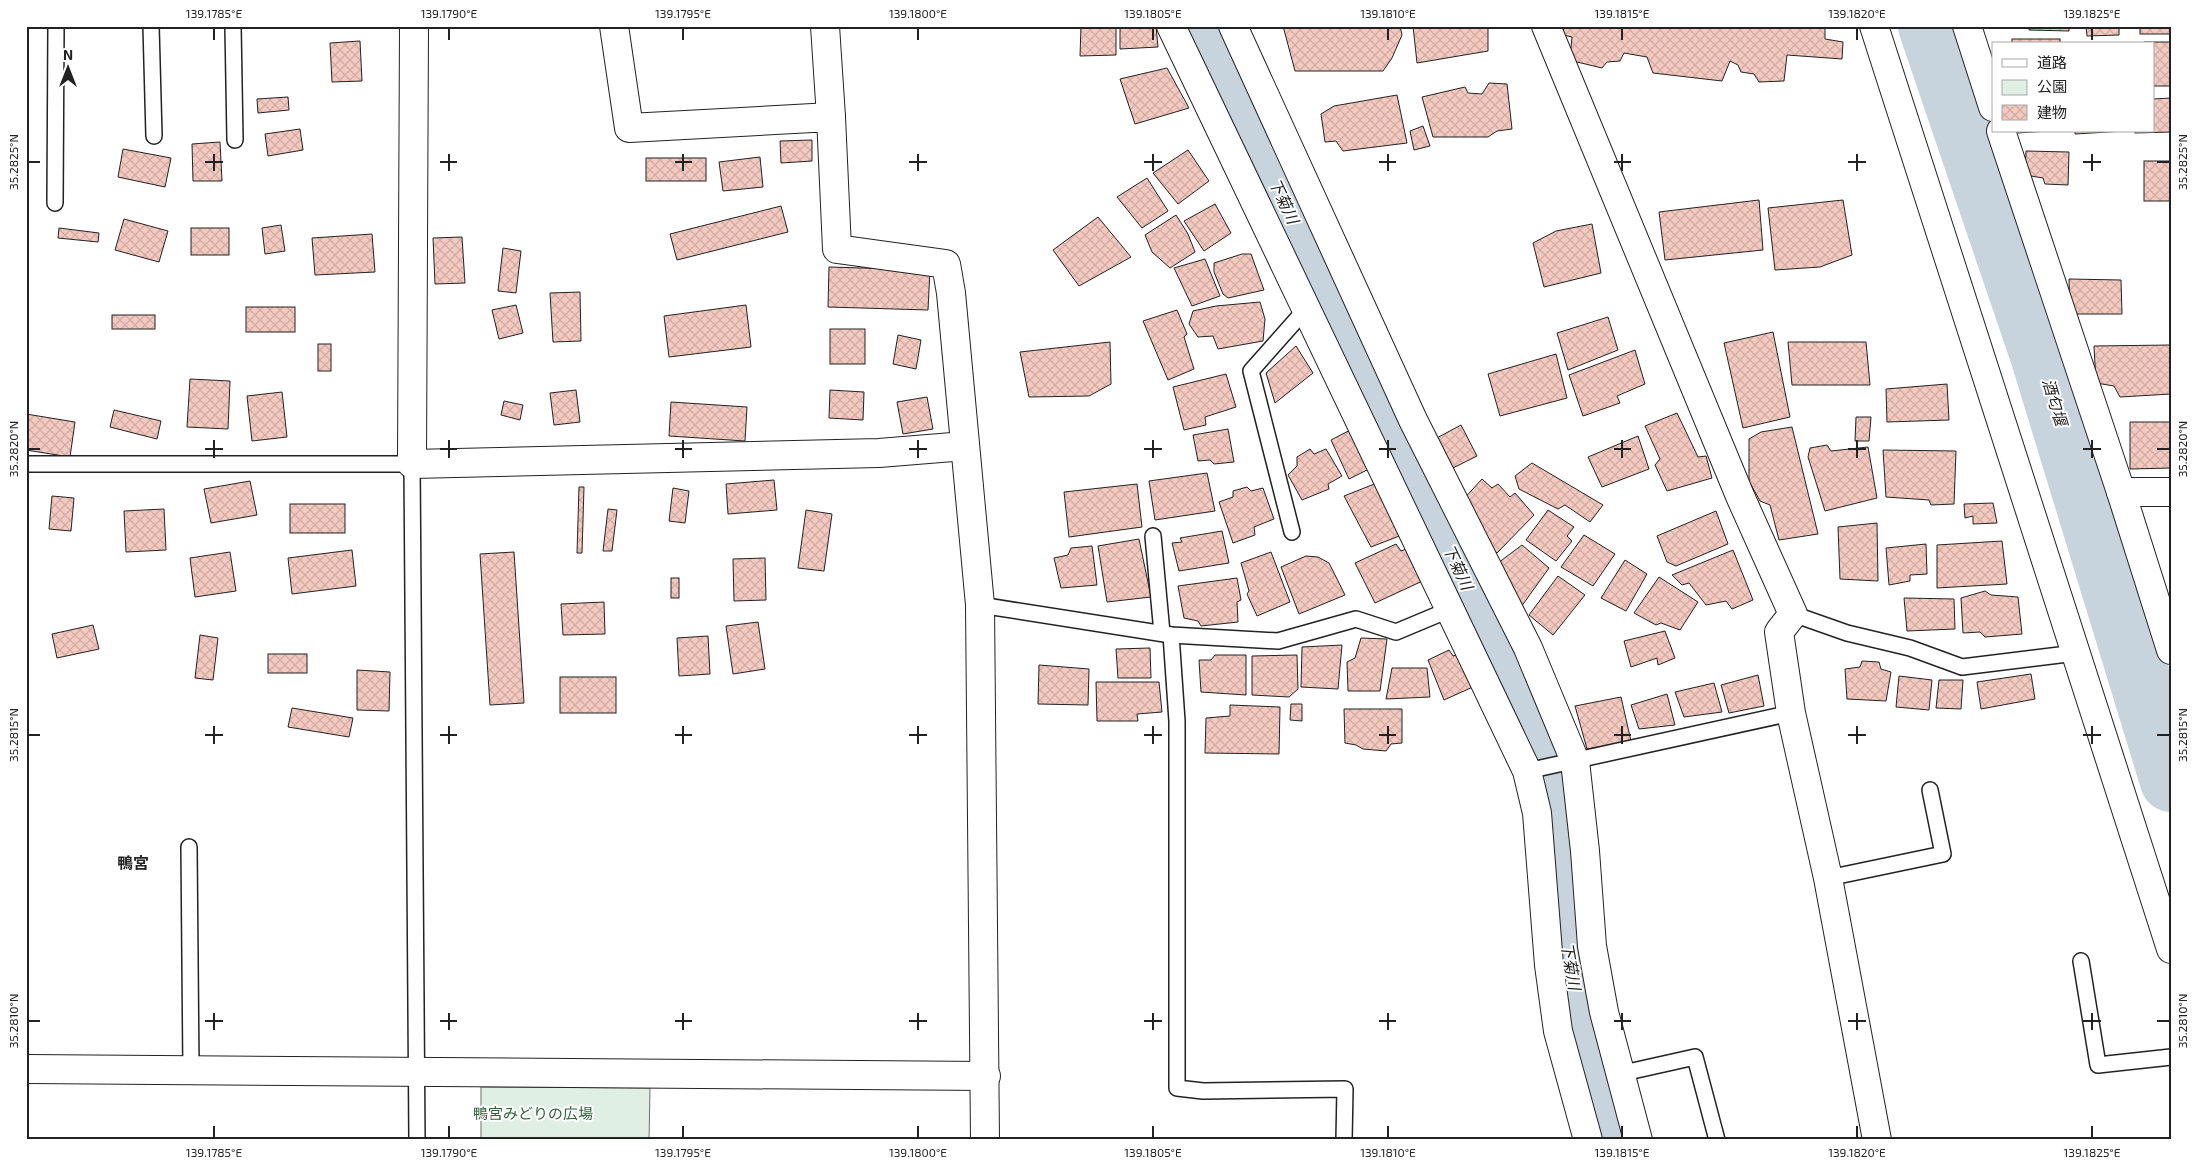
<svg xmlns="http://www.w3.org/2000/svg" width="2197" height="1166" font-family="'Exo 2','Noto Sans JP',sans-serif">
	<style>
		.green { fill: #e0efe3; stroke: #6f6f6f }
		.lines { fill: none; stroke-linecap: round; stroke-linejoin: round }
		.river { stroke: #c7d3dd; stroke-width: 62 }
		.building { fill: url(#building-cross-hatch); stroke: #222 }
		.service-casing { stroke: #222; stroke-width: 18 }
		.minor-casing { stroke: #222; stroke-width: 30 }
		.service { stroke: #fff; stroke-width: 15 }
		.minor { stroke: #fff; stroke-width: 28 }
		.ticks { fill: none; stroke: #222; stroke-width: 2 }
		.labels { text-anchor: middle; stroke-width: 4; stroke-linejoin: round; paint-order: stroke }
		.park-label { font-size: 15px; fill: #2f5e38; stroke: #fff }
		.water-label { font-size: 16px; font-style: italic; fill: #222; stroke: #fff }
		.neighbourhood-label { font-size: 16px; font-weight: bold; fill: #222; stroke: #fff }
		.neatline { fill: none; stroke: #222; stroke-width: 2 }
		.ticks-label { font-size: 12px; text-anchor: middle; fill: #222 }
	</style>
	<defs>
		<pattern id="building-cross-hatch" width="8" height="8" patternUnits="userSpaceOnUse" patternTransform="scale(1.25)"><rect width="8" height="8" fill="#f3c9c0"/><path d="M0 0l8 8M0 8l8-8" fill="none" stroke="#d0aca5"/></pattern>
	</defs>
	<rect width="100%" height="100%" fill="#fff"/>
	<polygon class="green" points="481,1087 650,1088 649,1140 481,1140"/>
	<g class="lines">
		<g class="river">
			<polyline points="1200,26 1539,739 1558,815 1565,932 1588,1056 1612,1140"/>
			<polyline points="1929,26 2041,355 2171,781"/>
		</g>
	</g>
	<g class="building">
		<polygon points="1081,26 1116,26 1116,55 1080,56"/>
		<polygon points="1120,26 1156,26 1158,47 1120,49"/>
		<polygon points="1283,26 1400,26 1402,35 1392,58 1383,71 1295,71"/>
		<polygon points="1413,26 1488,26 1488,51 1417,63"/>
		<polygon points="1564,26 1825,26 1825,39 1843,42 1842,59 1787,55 1784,81 1759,82 1754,74 1741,72 1738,65 1730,61 1722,81 1653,73 1647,57 1624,53 1620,61 1607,62 1602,68 1577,62 1570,58 1572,37 1563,35"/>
		<polygon points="2029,26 2069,26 2069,31 2029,30"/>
		<polygon points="2086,26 2119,26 2119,35 2087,36"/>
		<rect x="2140" y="26" width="31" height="8"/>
		<rect x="2012" y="39" width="48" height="5"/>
		<polygon points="360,41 362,81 332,82 330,43"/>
		<polygon points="2144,42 2171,42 2171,86 2153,86 2153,44 2143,44"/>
		<polygon points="1167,68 1189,108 1135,124 1120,79"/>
		<polygon points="1489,83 1507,84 1512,129 1497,131 1488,137 1433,137 1422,97 1465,87 1468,93 1482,94"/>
		<polygon points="1397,95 1407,143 1343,151 1336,141 1325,142 1321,114 1334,106"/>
		<polygon points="288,97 289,110 258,113 257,99"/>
		<polygon points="2171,98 2171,132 2135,133 2135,131 2153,131 2153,99"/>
		<polygon points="1423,126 1430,146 1414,150 1410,131"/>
		<polygon points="300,129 303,150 268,156 265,134"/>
		<polygon points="2018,131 2048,131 2018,133"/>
		<polygon points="2075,131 2124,131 2075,134"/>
		<polygon points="812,140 812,161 781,163 780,141"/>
		<polygon points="220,142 222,181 193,181 192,144"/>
		<polygon points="123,149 171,158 165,187 118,177"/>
		<polygon points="1188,150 1209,181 1178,204 1153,173"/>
		<polygon points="2026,151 2069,152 2068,185 2045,184 2043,178 2025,175"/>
		<polygon points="760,157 763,187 723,191 719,162"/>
		<rect x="646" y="158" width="60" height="23"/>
		<rect x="2144" y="161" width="27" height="40"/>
		<polygon points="1147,178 1168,211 1142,228 1117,197"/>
		<polygon points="1759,200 1763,250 1665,260 1659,212"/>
		<polygon points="1843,200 1852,255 1820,267 1775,270 1768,208"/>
		<polygon points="1215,204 1231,233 1204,251 1184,221"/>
		<polygon points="781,206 788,232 677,260 670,234"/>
		<polygon points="1176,215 1188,234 1195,252 1170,268 1152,252 1145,235"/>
		<polygon points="1098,217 1131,257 1079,286 1053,250"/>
		<polygon points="124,219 168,231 159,262 115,250"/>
		<polygon points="1592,224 1601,273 1544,287 1533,243 1556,231"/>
		<polygon points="281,225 285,251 265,254 262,228"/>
		<polygon points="59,228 99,233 98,242 58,238"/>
		<rect x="191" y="228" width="38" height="27"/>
		<polygon points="372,234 375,272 315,275 312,238"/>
		<polygon points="462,237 465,283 435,284 433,238"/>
		<polygon points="503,248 521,251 516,293 498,291"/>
		<polygon points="1242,254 1251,254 1264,290 1228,298 1223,294 1214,272 1214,263"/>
		<polygon points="1205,259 1220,296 1192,306 1174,268"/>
		<polygon points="829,267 930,270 928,310 828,307"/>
		<polygon points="2069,279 2121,280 2122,314 2070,314"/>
		<polygon points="580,292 581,341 553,342 550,293"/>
		<polygon points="1260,302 1265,319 1263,341 1218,349 1213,336 1198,337 1189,324 1193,311 1216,306"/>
		<polygon points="516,305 523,333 499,339 492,310"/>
		<polygon points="746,305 751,347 669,357 664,316"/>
		<rect x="246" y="307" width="49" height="25"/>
		<polygon points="1177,310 1187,334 1184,337 1194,369 1168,380 1143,321"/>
		<rect x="112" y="315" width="43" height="14"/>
		<polygon points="1608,317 1618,350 1568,370 1557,333"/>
		<rect x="830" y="329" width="35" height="35"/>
		<polygon points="1773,332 1790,417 1743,428 1724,343"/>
		<polygon points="898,335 921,340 916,369 893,364"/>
		<polygon points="1110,342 1111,384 1089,396 1029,397 1020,352"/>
		<polygon points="1788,342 1866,342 1870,385 1792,385"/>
		<rect x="318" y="344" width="13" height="27"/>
		<polygon points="2171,345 2171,394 2120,397 2114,386 2096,383 2094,346"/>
		<polygon points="1296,346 1313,373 1275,403 1266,373"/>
		<polygon points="1635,350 1645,384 1617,396 1620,403 1583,416 1569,375"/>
		<polygon points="1556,354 1567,398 1500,416 1488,374"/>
		<polygon points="1226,374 1236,407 1205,417 1206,425 1184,430 1173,387"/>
		<polygon points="190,379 230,381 228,429 187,427"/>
		<polygon points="1947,384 1949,420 1887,422 1886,389"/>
		<polygon points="576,390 580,422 554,425 550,393"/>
		<polygon points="830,390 864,392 863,420 829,418"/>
		<polygon points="282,392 287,437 252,441 247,396"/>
		<polygon points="927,397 933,429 903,434 897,402"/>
		<polygon points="504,401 523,405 520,420 501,415"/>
		<polygon points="671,402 747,407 745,441 669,436"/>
		<polygon points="114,410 161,421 157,439 110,427"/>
		<polygon points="1677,413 1698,457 1706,456 1712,478 1667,491 1655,465 1660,459 1645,426"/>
		<polygon points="26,414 75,422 70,457 26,450"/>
		<polygon points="1856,417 1871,417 1869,441 1855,441"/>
		<polygon points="2130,422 2171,422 2171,468 2130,469"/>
		<polygon points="1461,425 1477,456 1447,471 1433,440"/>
		<polygon points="1358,426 1377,465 1349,479 1331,440"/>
		<polygon points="1792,427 1818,534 1779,540 1770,505 1760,501 1749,481 1749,439 1761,432"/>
		<polygon points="1228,429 1234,462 1214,464 1210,460 1198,461 1193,435"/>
		<polygon points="1638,436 1649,469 1602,487 1588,457"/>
		<polygon points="1827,445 1831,451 1868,447 1877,498 1825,511 1808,457 1810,448"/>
		<polygon points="1310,449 1314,454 1326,449 1342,476 1328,484 1329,489 1302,500 1288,475 1297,466 1297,457"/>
		<polygon points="1883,450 1956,451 1954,504 1931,505 1929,500 1886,497"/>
		<polygon points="1532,463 1603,505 1590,522 1565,505 1558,509 1519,489 1515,476"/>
		<polygon points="1207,473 1215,511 1155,520 1149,481"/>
		<polygon points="1482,479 1492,488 1498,484 1510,497 1515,493 1534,515 1497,553 1481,543 1460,503"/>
		<polygon points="774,480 777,510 728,514 726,484"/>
		<polygon points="250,481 257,515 211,523 204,489"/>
		<polygon points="1382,481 1407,533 1371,547 1344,496"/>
		<polygon points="1137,484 1142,527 1069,537 1064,492"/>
		<polygon points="579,487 584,487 582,553 577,553"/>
		<polygon points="1247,487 1251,491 1263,488 1274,519 1254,527 1255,535 1233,543 1219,502 1233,497 1233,491"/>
		<polygon points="673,488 689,491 685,523 669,521"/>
		<polygon points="52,496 74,498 71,531 49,529"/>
		<polygon points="1993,503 1997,523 1973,524 1973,516 1965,518 1964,504"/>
		<rect x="290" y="504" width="55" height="29"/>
		<polygon points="164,509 166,550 126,552 124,511"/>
		<polygon points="608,509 617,510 612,551 603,551"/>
		<polygon points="806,510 832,514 824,571 798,568"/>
		<polygon points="1548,510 1574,527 1567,536 1572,541 1556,561 1526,540"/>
		<polygon points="1716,511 1728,544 1676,566 1667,562 1657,536"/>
		<polygon points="1877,523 1878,581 1840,579 1838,527"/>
		<polygon points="1222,531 1229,563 1179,571 1172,543 1182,542 1180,538"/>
		<polygon points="1584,535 1615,554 1593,586 1561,567"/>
		<polygon points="1139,539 1151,597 1107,602 1098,546"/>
		<polygon points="2002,541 2007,584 1937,588 1937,545"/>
		<polygon points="1396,544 1401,551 1414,546 1429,578 1375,603 1355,563"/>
		<polygon points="1926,544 1927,574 1910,575 1910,581 1889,585 1886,548"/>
		<polygon points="1522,545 1549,568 1521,607 1494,566"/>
		<polygon points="1092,546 1097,585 1061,588 1054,558 1068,555 1071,548"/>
		<polygon points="352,550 356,586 292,594 288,558"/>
		<polygon points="1733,550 1753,600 1732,609 1726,601 1706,605 1689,583 1682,585 1672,575"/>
		<polygon points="230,552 236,591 195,597 190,558"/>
		<polygon points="514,552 524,703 490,705 480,554"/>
		<polygon points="1271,552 1290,602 1257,616 1247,594 1249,591 1241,563"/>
		<polygon points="1306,556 1318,557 1329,563 1345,595 1299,614 1281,567"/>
		<polygon points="765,558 766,600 734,601 733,559"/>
		<polygon points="1625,560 1647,574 1626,611 1601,598"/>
		<polygon points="1558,576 1585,595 1553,635 1529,615"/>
		<polygon points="1659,577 1698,602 1680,630 1661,623 1656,625 1634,613"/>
		<rect x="671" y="578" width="8" height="20"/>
		<polygon points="1237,578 1241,600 1237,602 1238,622 1201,626 1198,621 1184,618 1178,586"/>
		<polygon points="1985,591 1991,595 2018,597 2022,634 1985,637 1980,632 1963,633 1961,598"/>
		<polygon points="1904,598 1954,599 1955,629 1907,631"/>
		<polygon points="604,602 605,634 563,635 561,604"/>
		<polygon points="758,622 765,669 733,674 726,626"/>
		<polygon points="93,625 99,649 57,658 52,634"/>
		<polygon points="1665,631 1675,658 1658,665 1657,658 1631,667 1624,641"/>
		<polygon points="200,635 218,638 213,680 195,678"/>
		<polygon points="708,636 710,674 679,676 677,638"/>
		<polygon points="1361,638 1387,639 1380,691 1348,691 1347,662 1355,658"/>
		<polygon points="1342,645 1338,689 1301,687 1302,647"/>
		<polygon points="1150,648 1151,678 1118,678 1116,649"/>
		<polygon points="1449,650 1453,656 1460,654 1475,686 1444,700 1428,660"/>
		<rect x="268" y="654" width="39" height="19"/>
		<polygon points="1215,655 1246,655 1246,695 1201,692 1199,660 1211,660"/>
		<polygon points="1297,655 1298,689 1289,697 1252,695 1252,656"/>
		<polygon points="1862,661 1879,662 1881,669 1891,672 1886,701 1847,699 1845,669 1860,667"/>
		<polygon points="1039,665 1089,669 1088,705 1038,704"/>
		<polygon points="1392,668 1427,668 1430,697 1386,699"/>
		<polygon points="357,670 390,672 389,711 357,710"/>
		<polygon points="2031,674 2035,699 1981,709 1977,682"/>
		<polygon points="1758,675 1764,706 1729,713 1721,685"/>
		<polygon points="1899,676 1932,680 1929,710 1896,707"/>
		<rect x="560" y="677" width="56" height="36"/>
		<polygon points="1939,680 1963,680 1961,709 1936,708"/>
		<polygon points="1096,682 1159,682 1162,712 1137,714 1138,721 1097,721"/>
		<polygon points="1714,683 1722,712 1684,717 1675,692"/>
		<polygon points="1667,694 1675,725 1639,729 1631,705"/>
		<polygon points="1621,697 1631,741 1587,749 1575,706"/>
		<polygon points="1291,704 1302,704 1302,721 1290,720"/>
		<polygon points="1230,705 1280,707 1279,754 1205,753 1206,718 1230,716"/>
		<polygon points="292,708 353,718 349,737 288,727"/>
		<polygon points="1344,709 1402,709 1402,743 1391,744 1386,751 1363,749 1356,745 1345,743"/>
	</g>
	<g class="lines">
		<g class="service-casing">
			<g id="service">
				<polyline points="151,26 154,136"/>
				<polyline points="233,26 235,140"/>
				<polyline points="55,203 56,26"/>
				<polyline points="26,464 412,464 417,1140"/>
				<polyline points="1292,532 1251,371 1305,310"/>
				<polyline points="1153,536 1162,633"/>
				<polyline points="980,605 1171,635 1278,641 1356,619 1396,632 1451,609"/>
				<polyline points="1793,614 1847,633 1910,648 1962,667 2076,653"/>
				<polyline points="1171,635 1177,721 1177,1088 1203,1091 1345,1089 1344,1140"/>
				<polyline points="1527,771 1791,713"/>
				<polyline points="189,847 191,1071"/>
				<polyline points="1828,878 1943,854 1930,790"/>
				<polyline points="2081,961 2098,1065 2171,1057"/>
				<polyline points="1619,1074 1695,1057 1717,1140"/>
			</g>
		</g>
		<g class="minor-casing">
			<g id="minor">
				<polyline points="414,26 412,464 879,453 965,446"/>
				<polyline points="614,26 629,128 831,117 837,249 946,264 951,293 980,605 985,1140"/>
				<polyline points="825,26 831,117"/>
				<polyline points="1171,26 1527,771 1537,813 1549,965 1558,1031 1588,1140"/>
				<polyline points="1233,26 1413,420 1528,648 1575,761 1585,851 1592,946 1604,1012 1638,1140"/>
				<polyline points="1546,26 1740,496 1793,614 1779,632 1791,713 1828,878 1877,1140"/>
				<polyline points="1874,26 2171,949"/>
				<polyline points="1967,26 1993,107"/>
				<polyline points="2001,131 2121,492 2171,650"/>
				<polyline points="2121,492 2171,492"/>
				<polyline points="26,1069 986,1076"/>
			</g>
		</g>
		<use href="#service" class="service"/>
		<use href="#minor" class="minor"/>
	</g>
	<path class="ticks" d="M214,28V40M449,28V40M683,28V40M918,28V40M1153,28V40M1388,28V40M1622,28V40M1857,28V40M2092,28V40M214,154V171M449,154V171M683,154V171M918,154V171M1153,154V171M1388,154V171M1622,154V171M1857,154V171M2092,154V171M28,162H40M205,162H223M440,162H457M675,162H692M909,162H927M1144,162H1162M1379,162H1396M1614,162H1631M1848,162H1866M2083,162H2101M2157,162H2170M214,440V458M449,440V458M683,440V458M918,440V458M1153,440V458M1388,440V458M1622,440V458M1857,440V458M2092,440V458M28,449H40M205,449H223M440,449H457M675,449H692M909,449H927M1144,449H1162M1379,449H1396M1614,449H1631M1848,449H1866M2083,449H2101M2157,449H2170M214,726V744M449,726V744M683,726V744M918,726V744M1153,726V744M1388,726V744M1622,726V744M1857,726V744M2092,726V744M28,735H40M205,735H223M440,735H457M675,735H692M909,735H927M1144,735H1162M1379,735H1396M1614,735H1631M1848,735H1866M2083,735H2101M2157,735H2170M214,1013V1030M449,1013V1030M683,1013V1030M918,1013V1030M1153,1013V1030M1388,1013V1030M1622,1013V1030M1857,1013V1030M2092,1013V1030M28,1021H40M205,1021H223M440,1021H457M675,1021H692M909,1021H927M1144,1021H1162M1379,1021H1396M1614,1021H1631M1848,1021H1866M2083,1021H2101M2157,1021H2170M214,1126V1138M449,1126V1138M683,1126V1138M918,1126V1138M1153,1126V1138M1388,1126V1138M1622,1126V1138M1857,1126V1138M2092,1126V1138"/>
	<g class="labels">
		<g class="park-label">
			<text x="533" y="1119">鴨宮みどりの広場</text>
		</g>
		<g class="water-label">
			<text transform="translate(1284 201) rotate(65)" y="6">下菊川</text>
			<text transform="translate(2055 402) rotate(73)" y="6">酒匂堰</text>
			<text transform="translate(1458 567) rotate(65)" y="6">下菊川</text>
			<text transform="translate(1571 966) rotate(80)" y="6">下菊川</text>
		</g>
		<g class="neighbourhood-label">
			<text x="133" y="869">鴨宮</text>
		</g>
	</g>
	<rect width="2197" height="1166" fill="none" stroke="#ffffff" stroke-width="55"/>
	<rect x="1992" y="42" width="162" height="90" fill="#ffffff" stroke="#a7a7a7"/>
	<rect x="2002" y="59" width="25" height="8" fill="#ffffff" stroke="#a7a7a7"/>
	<text x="2037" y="68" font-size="15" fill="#222222">道路</text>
	<rect x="2002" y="80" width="25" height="15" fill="#e0efe3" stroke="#a7a7a7"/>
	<text x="2037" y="92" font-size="15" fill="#222222">公園</text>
	<rect x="2002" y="105" width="25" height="15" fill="url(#building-cross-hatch)" stroke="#a7a7a7"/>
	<text x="2037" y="118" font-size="15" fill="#222222">建物</text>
	<g transform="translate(68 68)" stroke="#ffffff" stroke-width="4" paint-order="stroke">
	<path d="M0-4L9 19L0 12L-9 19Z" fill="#222222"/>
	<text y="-8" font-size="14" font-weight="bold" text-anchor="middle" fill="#222222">N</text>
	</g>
	<rect x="28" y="28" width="2142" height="1110" class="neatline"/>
	<g class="ticks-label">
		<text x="214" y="18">139.1785°E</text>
		<text x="449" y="18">139.1790°E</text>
		<text x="683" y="18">139.1795°E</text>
		<text x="918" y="18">139.1800°E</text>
		<text x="1153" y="18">139.1805°E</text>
		<text x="1388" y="18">139.1810°E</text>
		<text x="1622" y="18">139.1815°E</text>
		<text x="1857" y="18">139.1820°E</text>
		<text x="2092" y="18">139.1825°E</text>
		<text transform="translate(14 162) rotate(-90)" y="4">35.2825°N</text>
		<text transform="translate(2183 162) rotate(-90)" y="4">35.2825°N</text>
		<text transform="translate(14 449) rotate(-90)" y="4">35.2820°N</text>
		<text transform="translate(2183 449) rotate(-90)" y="4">35.2820°N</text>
		<text transform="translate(14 735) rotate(-90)" y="4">35.2815°N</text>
		<text transform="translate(2183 735) rotate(-90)" y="4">35.2815°N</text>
		<text transform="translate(14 1021) rotate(-90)" y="4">35.2810°N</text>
		<text transform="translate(2183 1021) rotate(-90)" y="4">35.2810°N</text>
		<text x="214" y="1157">139.1785°E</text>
		<text x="449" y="1157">139.1790°E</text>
		<text x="683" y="1157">139.1795°E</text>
		<text x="918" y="1157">139.1800°E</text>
		<text x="1153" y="1157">139.1805°E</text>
		<text x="1388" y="1157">139.1810°E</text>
		<text x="1622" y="1157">139.1815°E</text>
		<text x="1857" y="1157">139.1820°E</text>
		<text x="2092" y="1157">139.1825°E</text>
	</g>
</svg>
